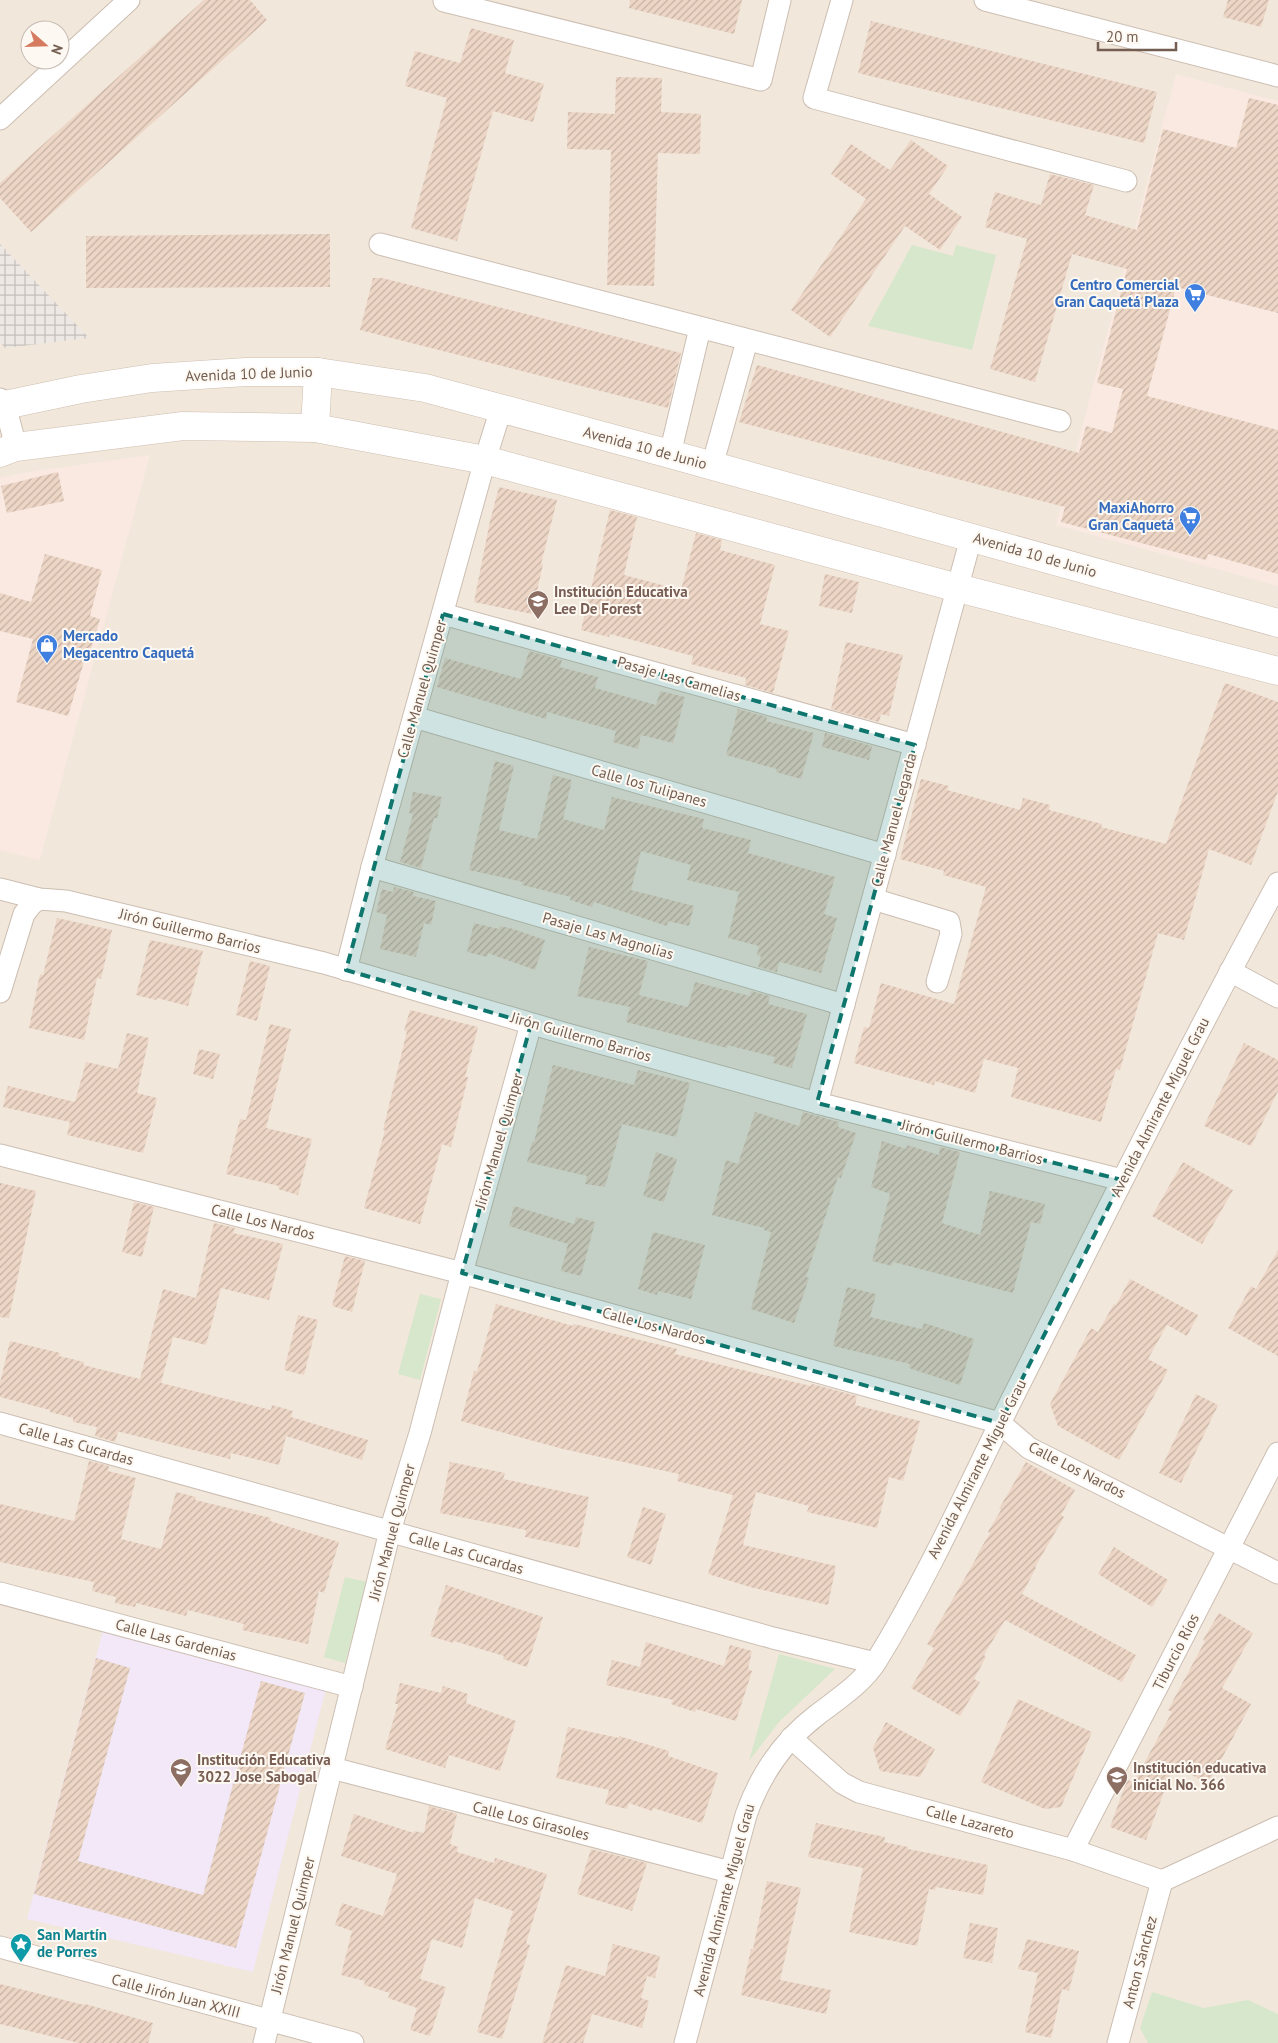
<svg xmlns="http://www.w3.org/2000/svg" width="1278" height="2043" font-family="'PT Sans',sans-serif">
	<style>
		.residential { fill: #f2e7db; fill-rule: evenodd }
		.commercial { fill: #f9e9e1 }
		.industrial { fill: url(#industrial-grid) }
		.education { fill: #f2e8f7 }
		.green { fill: #d6e7cb }
		.building { fill: url(#building-hatch) }
		.lines { fill: none; stroke-linecap: round; stroke-linejoin: round }
		.street-casing { stroke: #ccbeb2; stroke-width: 23 }
		.secondary-casing { stroke: #cebeb0; stroke-width: 29 }
		.street { stroke: #fff; stroke-width: 21 }
		.secondary { stroke: #fff; stroke-width: 28 }
		.marked { fill: #0f766e; fill-opacity: 0.2; stroke: #0f766e; stroke-width: 4; stroke-dasharray: 10 6; stroke-linejoin: round }
		.labels { text-anchor: middle; stroke-width: 4; stroke-linejoin: round; paint-order: stroke }
		.shop-label { font-size: 15px; font-weight: bold; fill: #366cbe; stroke: #fdf9f2; text-anchor: end }
		.street-label { font-size: 15px; fill: #745e51; stroke: #fdf9f2 }
		.education-label { font-size: 15px; font-weight: bold; fill: #785e54; stroke: #fdf9f2; text-anchor: start }
		.culture-label { font-size: 15px; font-weight: bold; fill: #0d838f; stroke: #fdf9f2; text-anchor: start }
	</style>
	<defs>
		<pattern id="industrial-grid" width="8" height="8" patternUnits="userSpaceOnUse" patternTransform="scale(1.25)"><rect width="8" height="8" fill="#ede8e4"/><path d="M0 4h8M4 0v8" fill="none" stroke="#c5bfbb"/></pattern>
		<pattern id="building-hatch" width="6" height="6" patternUnits="userSpaceOnUse" patternTransform="scale(1.25)"><rect width="6" height="6" fill="#edd6c6"/><path d="M-1 1l2-2M0 6l6-6M5 7l2-2" fill="none" stroke="#c5b1a3"/></pattern>
	</defs>
	<rect width="100%" height="100%" fill="#fbf5ec"/>
	<path class="residential" d="M0,0H1278V2043H0ZM30,30H60V60H30Z"/>
	<g class="commercial">
		<polygon points="1176,74 1278,101 1278,586 1056,525"/>
		<polygon points="150,455 40,860 0,850 0,478 21,473"/>
	</g>
	<polygon class="industrial" points="0,244 89,338 5,348 0,342"/>
	<polygon class="education" points="103,1630 328,1681 253,1972 27,1919"/>
	<g class="green">
		<polygon points="912,245 953,256 956,245 996,255 972,350 868,326"/>
		<polygon points="420,1294 441,1299 420,1380 398,1374"/>
		<polygon points="345,1577 367,1582 345,1663 324,1657"/>
		<polygon points="779,1654 835,1669 779,1722 749,1761"/>
		<polygon points="1152,1992 1204,2008 1248,2000 1278,2014 1278,2043 1148,2043 1140,2028"/>
	</g>
	<g class="building">
		<polygon points="204,0 250,0 267,20 31,232 0,198 0,183"/>
		<polygon points="630,0 742,0 734,34 629,8"/>
		<polygon points="1228,0 1269,0 1261,27 1223,17"/>
		<polygon points="871,21 1157,92 1144,143 858,73"/>
		<polygon points="471,28 514,40 505,73 544,84 533,122 493,111 457,241 411,228 447,98 405,86 415,51 460,63"/>
		<polygon points="616,77 662,78 661,112 701,114 700,154 658,153 654,286 607,285 611,150 567,149 568,112 615,114"/>
		<polygon points="1249,98 1278,105 1278,313 1176,287 1147,396 1278,430 1278,574 1208,554 1206,560 1061,522 1065,507 739,422 757,365 1079,453 1086,426 1112,433 1123,389 1097,383 1127,269 1072,254 1035,382 990,369 1027,239 985,227 995,192 1041,205 1050,174 1094,185 1085,215 1137,230 1163,129 1236,148"/>
		<polygon points="911,140 948,166 929,194 962,217 940,250 905,226 830,337 791,310 866,199 831,174 851,144 890,170"/>
		<polygon points="330,234 330,287 86,288 86,236"/>
		<polygon points="373,278 382,278 681,353 668,408 360,330"/>
		<polygon points="58,472 64,501 7,513 1,486"/>
		<polygon points="499,487 557,500 541,564 543,564 532,614 474,602 490,521"/>
		<polygon points="610,510 637,517 624,575 681,590 696,533 722,540 720,550 775,565 760,624 789,631 773,693 745,685 746,678 691,664 693,656 610,634 609,637 581,630"/>
		<polygon points="45,554 102,570 90,616 100,619 91,649 88,648 68,716 16,702 33,639 0,631 0,593 31,602"/>
		<polygon points="825,574 859,582 852,613 819,606"/>
		<polygon points="846,642 903,655 889,716 881,714 879,722 831,709"/>
		<polygon points="529,651 562,660 560,667 598,677 595,688 656,705 660,691 685,697 673,743 641,735 638,749 613,742 616,731 547,712 546,719 437,687 445,658 521,679"/>
		<polygon points="1225,683 1278,702 1278,791 1251,865 1209,849 1184,940 1158,933 1120,1070 1116,1069 1101,1122 1011,1097 1018,1068 984,1059 975,1093 935,1081 934,1085 854,1063 864,1027 869,1028 881,983 954,1004 986,887 943,875 944,871 900,859 921,779 949,786 947,790 1020,810 1023,798 1050,805 1049,810 1102,824 1101,827 1166,844"/>
		<polygon points="738,709 767,717 766,721 814,733 801,779 776,772 777,769 726,755"/>
		<polygon points="825,733 872,746 869,760 822,747"/>
		<polygon points="495,761 514,766 499,830 537,839 553,775 572,780 563,819 604,830 612,797 704,819 702,828 751,840 748,853 835,877 824,914 837,918 821,973 784,963 779,962 777,972 758,967 761,956 757,955 759,946 728,938 739,892 687,880 691,865 641,851 631,890 694,906 689,926 668,921 667,926 594,902 592,907 570,900 571,897 522,885 523,882 469,870"/>
		<polygon points="413,792 442,797 437,818 434,818 421,868 400,862 413,814 409,813"/>
		<polygon points="394,887 414,892 413,896 436,901 431,925 424,923 416,957 380,949 387,915 376,912 382,889 393,892"/>
		<polygon points="57,918 112,930 101,979 97,978 84,1040 29,1028 40,974 43,975"/>
		<polygon points="474,923 499,929 500,926 513,929 545,940 535,970 488,953 487,957 467,952"/>
		<polygon points="150,940 203,951 188,1006 157,998 156,1000 136,995"/>
		<polygon points="589,947 648,961 639,995 688,1007 695,982 750,996 751,991 770,996 768,1004 807,1014 792,1068 773,1063 775,1057 727,1045 727,1048 626,1022 630,1007 577,996"/>
		<polygon points="250,961 270,966 257,1021 236,1015"/>
		<polygon points="410,1010 478,1027 465,1077 468,1077 451,1147 442,1144 420,1224 364,1208 385,1130 383,1130 407,1031 404,1031"/>
		<polygon points="270,1024 291,1029 266,1128 312,1139 298,1195 278,1189 279,1186 226,1174 240,1119 246,1120"/>
		<polygon points="127,1033 149,1038 137,1093 157,1098 143,1153 67,1135 70,1122 3,1107 8,1086 75,1102 86,1062 118,1069"/>
		<polygon points="1244,1043 1278,1060 1278,1091 1251,1146 1204,1126"/>
		<polygon points="199,1049 220,1054 213,1079 193,1074"/>
		<polygon points="553,1065 634,1085 638,1070 690,1083 676,1137 622,1124 605,1187 585,1184 587,1176 527,1162 532,1142 534,1142"/>
		<polygon points="755,1112 799,1126 803,1112 839,1122 838,1127 856,1133 841,1178 838,1177 806,1277 809,1278 794,1323 751,1309 771,1232 764,1230 764,1228 712,1215 726,1160 738,1164"/>
		<polygon points="882,1141 906,1149 907,1145 939,1155 940,1147 960,1152 942,1223 980,1235 990,1191 1045,1204 1040,1224 1031,1222 1013,1293 893,1262 892,1266 872,1261 890,1194 871,1187"/>
		<polygon points="656,1152 677,1159 664,1202 643,1196"/>
		<polygon points="1183,1162 1233,1190 1202,1244 1152,1216"/>
		<polygon points="0,1183 36,1191 9,1318 0,1317"/>
		<polygon points="134,1202 154,1207 142,1257 122,1252"/>
		<polygon points="514,1206 574,1224 576,1217 595,1222 581,1276 561,1271 568,1244 509,1226"/>
		<polygon points="214,1223 235,1228 233,1233 283,1244 269,1300 221,1288 206,1345 173,1337 161,1383 271,1410 272,1405 293,1411 291,1417 368,1440 362,1460 286,1436 279,1465 231,1453 230,1459 120,1432 118,1432 115,1442 95,1436 97,1427 73,1422 73,1418 50,1412 50,1410 0,1397 0,1383 10,1341 60,1353 59,1356 84,1362 83,1365 140,1379 163,1289 196,1298"/>
		<polygon points="653,1232 705,1245 691,1299 658,1291 657,1295 638,1289"/>
		<polygon points="1278,1250 1278,1356 1228,1328 1251,1286 1256,1289"/>
		<polygon points="345,1256 365,1261 352,1312 332,1306"/>
		<polygon points="1130,1279 1198,1315 1187,1336 1167,1325 1148,1359 1168,1370 1119,1460 1058,1426 1050,1404 1091,1328 1098,1332 1114,1304 1116,1305"/>
		<polygon points="847,1287 876,1294 870,1317 922,1329 924,1323 974,1339 960,1385 909,1368 910,1364 833,1346"/>
		<polygon points="496,1304 573,1326 574,1324 677,1349 675,1354 811,1386 812,1384 857,1396 855,1405 920,1421 903,1481 889,1477 877,1528 807,1512 809,1506 756,1492 743,1545 836,1566 828,1605 750,1587 708,1574 733,1495 677,1481 679,1474 563,1449 461,1421 474,1371 477,1371"/>
		<polygon points="298,1315 318,1320 304,1375 284,1370"/>
		<polygon points="1196,1394 1218,1405 1181,1483 1159,1473"/>
		<polygon points="89,1461 109,1466 108,1471 136,1478 121,1539 161,1549 176,1492 196,1497 195,1500 271,1518 270,1521 339,1542 324,1593 319,1591 308,1644 242,1630 244,1624 188,1610 186,1616 136,1603 135,1607 115,1603 116,1597 92,1591 94,1582 0,1562 0,1504 74,1521"/>
		<polygon points="450,1462 505,1473 503,1479 589,1497 579,1548 525,1537 526,1530 440,1513"/>
		<polygon points="1026,1462 1075,1490 1061,1515 1064,1517 1035,1567 1036,1568 1022,1594 1136,1655 1122,1682 1005,1620 984,1655 986,1657 974,1679 980,1682 960,1716 911,1688 934,1648 927,1644 978,1555 977,1555 990,1533 988,1532 1001,1510 999,1509"/>
		<polygon points="643,1507 666,1514 651,1565 627,1557"/>
		<polygon points="1114,1547 1168,1580 1152,1607 1098,1574"/>
		<polygon points="446,1585 543,1617 527,1667 503,1659 504,1656 454,1641 453,1643 430,1636"/>
		<polygon points="1219,1613 1253,1633 1222,1688 1251,1704 1208,1784 1174,1765 1146,1840 1110,1827 1127,1780 1134,1782 1172,1712 1168,1710 1205,1641 1203,1640"/>
		<polygon points="646,1642 724,1666 730,1645 752,1651 748,1669 752,1671 736,1721 696,1709 695,1712 671,1704 673,1700 606,1685 612,1660 640,1667"/>
		<polygon points="96,1658 130,1668 78,1861 203,1895 261,1681 305,1693 236,1948 34,1894"/>
		<polygon points="400,1683 441,1693 443,1686 468,1694 466,1703 516,1721 500,1771 449,1755 445,1768 385,1749 398,1704 395,1704"/>
		<polygon points="1018,1699 1092,1732 1061,1807 1045,1809 981,1782"/>
		<polygon points="886,1722 935,1749 920,1777 880,1771 873,1748"/>
		<polygon points="568,1727 619,1738 619,1736 669,1751 668,1756 718,1773 702,1823 653,1808 652,1811 629,1803 627,1809 605,1804 609,1790 556,1778"/>
		<polygon points="429,1806 457,1814 450,1844 458,1847 457,1852 494,1863 495,1858 547,1874 526,1943 530,1945 502,2039 477,2032 513,1911 475,1898 462,1948 432,1939 420,1979 446,1987 430,2036 410,2030 417,2008 388,1998 390,1993 364,1985 365,1981 341,1975 352,1931 335,1925 342,1903 383,1916 397,1874 341,1856 354,1814 414,1833 414,1831 424,1833"/>
		<polygon points="816,1823 885,1837 884,1842 908,1847 908,1849 988,1865 983,1895 936,1887 935,1890 929,1889 917,1946 849,1932 863,1868 808,1857"/>
		<polygon points="591,1849 647,1863 632,1911 577,1894"/>
		<polygon points="767,1881 801,1888 780,1980 831,1990 826,2014 741,1995 751,1949 753,1949"/>
		<polygon points="970,1923 998,1928 992,1963 963,1958"/>
		<polygon points="1027,1939 1079,1951 1069,1991 1062,1989 1051,2038 1025,2032 1038,1973 1018,1969"/>
		<polygon points="613,1944 660,1956 655,1978 647,1976 641,1998 649,2001 642,2028 592,2014 583,2043 542,2043 566,1965 605,1976"/>
		<polygon points="0,1984 84,2005 85,2004 153,2023 148,2043 79,2043 0,2024"/>
	</g>
	<g class="lines">
		<g class="street-casing">
			<g id="street">
				<polyline points="842,0 814,98 1126,181"/>
				<polyline points="985,0 1278,76"/>
				<polyline points="444,1 761,80 780,0"/>
				<polyline points="0,119 129,0"/>
				<polyline points="380,244 1060,421"/>
				<polyline points="0,399 5,405 16,447"/>
				<polyline points="670,454 700,328"/>
				<polyline points="712,466 747,341"/>
				<polyline points="443,614 915,745"/>
				<polyline points="414,717 885,855"/>
				<polyline points="372,867 844,1005"/>
				<polyline points="0,889 39,899 66,901 324,963 560,1032 817,1103 1122,1180"/>
				<polyline points="873,899 949,922 951,934 937,982"/>
				<polyline points="346,970 372,867 485,460 501,409"/>
				<polyline points="1230,971 1278,997"/>
				<polyline points="0,992 24,914 32,904 39,899"/>
				<polyline points="817,1103 971,538"/>
				<polyline points="0,1155 462,1273 1000,1423 1029,1448 1278,1573"/>
				<polyline points="0,1423 773,1638 875,1663"/>
				<polyline points="0,1593 352,1687"/>
				<polyline points="791,1738 842,1783 859,1792 1073,1850 1162,1881"/>
				<polyline points="332,1768 730,1872"/>
				<polyline points="1073,1850 1278,1453"/>
				<polyline points="1162,1881 1278,1827"/>
				<polyline points="0,1947 353,2043"/>
				<polyline points="264,2043 390,1531 420,1433 462,1273 531,1024"/>
				<path d="M685,2043L746,1815C760,1775 783,1741 817,1715C838,1699 863,1683 877,1660C928,1577 970,1483 1014,1395C1101,1223 1186,1051 1278,883"/>
				<polyline points="1118,2043 1162,1881"/>
			</g>
		</g>
		<g class="secondary-casing">
			<g id="secondary">
				<polyline points="0,406 81,389 152,378 246,372 318,372 425,388 670,454 1278,623"/>
				<polyline points="315,428 318,372"/>
				<polyline points="0,453 16,447 183,426 315,428 485,460 958,588 1278,671"/>
			</g>
		</g>
		<use href="#street" class="street"/>
		<use href="#secondary" class="secondary"/>
	</g>
	<path class="marked" d="M443,614L915,745L817,1103L1122,1180L1000,1423L462,1273L531,1024L346,970Z"/>
	<defs>
		<g id="supermarket-pin" transform="scale(1.125)"><path d="M0 17L-7.5 6A9.5 9.5 0 1 1 7.5 6Z" fill="#3f7fe0" stroke="#fdf9f2"/><path d="M-6-5.5h2.5l.6 2H6L4.5 2H-2.5L-4.4-4H-6ZM-1.5 3.2a1.3 1.3 0 1 0 .1 0ZM3 3.2a1.3 1.3 0 1 0 .1 0Z" fill="#fff"/></g>
		<g id="school-pin" transform="scale(1.125)"><path d="M0 17L-7.5 6A9.5 9.5 0 1 1 7.5 6Z" fill="#8d6e63" stroke="#fdf9f2"/><path d="M0-5L7-2L0 1L-7-2ZM-4 1L0 2.5L4 1V4Q0 6-4 4Z" fill="#fff"/></g>
		<g id="shop-pin" transform="scale(1.125)"><path d="M0 17L-7.5 6A9.5 9.5 0 1 1 7.5 6Z" fill="#3f7fe0" stroke="#fdf9f2"/><path d="M-5-2.5h2.3a2.7 3.5 0 0 1 5.4 0H5L5.5 6h-11ZM-1.5-2.5h3a1.5 2.3 0 0 0-3 0Z" fill="#fff"/></g>
		<g id="sight-pin" transform="scale(1.125)"><path d="M0 17L-7.5 6A9.5 9.5 0 1 1 7.5 6Z" fill="#0f9aa8" stroke="#fdf9f2"/><path d="M0-6L1.8-2.2L6-1.7L2.9 1.2L3.7 5.4L0 3.3L-3.7 5.4L-2.9 1.2L-6-1.7L-1.8-2.2Z" fill="#fff"/></g>
	</defs>
	<g fill-rule="evenodd">
		<use href="#supermarket-pin" x="1195" y="294"/>
		<use href="#supermarket-pin" x="1190" y="517"/>
		<use href="#school-pin" x="538" y="601"/>
		<use href="#shop-pin" x="47" y="645"/>
		<use href="#school-pin" x="181" y="1769"/>
		<use href="#school-pin" x="1117" y="1777"/>
		<use href="#sight-pin" x="21" y="1944"/>
	</g>
	<g class="labels">
		<g class="shop-label">
			<text x="1179" y="290">Centro Comercial<tspan x="1179" dy="17">Gran Caquetá Plaza</tspan></text>
			<text x="1174" y="513">MaxiAhorro<tspan x="1174" dy="17">Gran Caquetá</tspan></text>
			<text x="63" y="641" text-anchor="start">Mercado<tspan x="63" dy="17">Megacentro Caquetá</tspan></text>
		</g>
		<g class="street-label">
			<text transform="translate(249 374) rotate(-2)" y="5">Avenida 10 de Junio</text>
			<text transform="translate(645 448) rotate(15)" y="5">Avenida 10 de Junio</text>
			<text transform="translate(1035 555) rotate(16)" y="5">Avenida 10 de Junio</text>
			<text transform="translate(679 679) rotate(16)" y="5">Pasaje Las Camelias</text>
			<text transform="translate(422 689) rotate(-74)" y="5">Calle Manuel Quimper</text>
			<text transform="translate(649 786) rotate(16)" y="5">Calle los Tulipanes</text>
			<text transform="translate(894 820) rotate(-75)" y="5">Calle Manuel Legarda</text>
			<text transform="translate(190 931) rotate(14)" y="5">Jirón Guillermo Barrios</text>
			<text transform="translate(608 936) rotate(16)" y="5">Pasaje Las Magnolias</text>
			<text transform="translate(581 1037) rotate(16)" y="5">Jirón Guillermo Barrios</text>
			<text transform="translate(1160 1107) rotate(-63)" y="5">Avenida Almirante Miguel Grau</text>
			<text transform="translate(499 1141) rotate(-74)" y="5">Jirón Manuel Quimper</text>
			<text transform="translate(972 1142) rotate(14)" y="5">Jirón Guillermo Barrios</text>
			<text transform="translate(263 1222) rotate(14)" y="5">Calle Los Nardos</text>
			<text transform="translate(654 1326) rotate(15)" y="5">Calle Los Nardos</text>
			<text transform="translate(76 1444) rotate(16)" y="5">Calle Las Cucardas</text>
			<text transform="translate(977 1469) rotate(-63)" y="5">Avenida Almirante Miguel Grau</text>
			<text transform="translate(1077 1470) rotate(27)" y="5">Calle Los Nardos</text>
			<text transform="translate(392 1532) rotate(-75)" y="5">Jirón Manuel Quimper</text>
			<text transform="translate(466 1553) rotate(16)" y="5">Calle Las Cucardas</text>
			<text transform="translate(176 1640) rotate(15)" y="5">Calle Las Gardenias</text>
			<text transform="translate(1176 1652) rotate(-63)" y="5">Tiburcio Ríos</text>
			<text transform="translate(531 1821) rotate(14)" y="5">Calle Los Girasoles</text>
			<text transform="translate(970 1822) rotate(15)" y="5">Calle Lazareto</text>
			<text transform="translate(724 1900) rotate(-75)" y="5">Avenida Almirante Miguel Grau</text>
			<text transform="translate(293 1925) rotate(-76)" y="5">Jirón Manuel Quimper</text>
			<text transform="translate(1140 1962) rotate(-75)" y="5">Anton Sánchez</text>
			<text transform="translate(176 1996) rotate(15)" y="5">Calle Jirón Juan XXIII</text>
		</g>
		<g class="education-label">
			<text x="554" y="597">Institución Educativa<tspan x="554" dy="17">Lee De Forest</tspan></text>
			<text x="197" y="1765">Institución Educativa<tspan x="197" dy="17">3022 Jose Sabogal</tspan></text>
			<text x="1133" y="1773">Institución educativa<tspan x="1133" dy="17">inicial No. 366</tspan></text>
		</g>
		<g class="culture-label">
			<text x="37" y="1940">San Martín<tspan x="37" dy="17">de Porres</tspan></text>
		</g>
	</g>
	<g transform="translate(45 45) rotate(110)"><circle r="24" fill="#fdf9f2" stroke="#c6bbb2"/>
	<path d="M0-4L9 19L0 12L-9 19Z" fill="#d67b60"/>
	<text y="-8" font-size="14" font-weight="bold" text-anchor="middle" fill="#745e51">N</text>
	</g>
	<path d="M1098 42v8h78v-8" fill="none" stroke="#745e51" stroke-width="2.5"/>
	<text x="1106" y="42" font-size="15" fill="#745e51" stroke="#fdf9f2" stroke-width="4" paint-order="stroke">20 m</text>
</svg>
